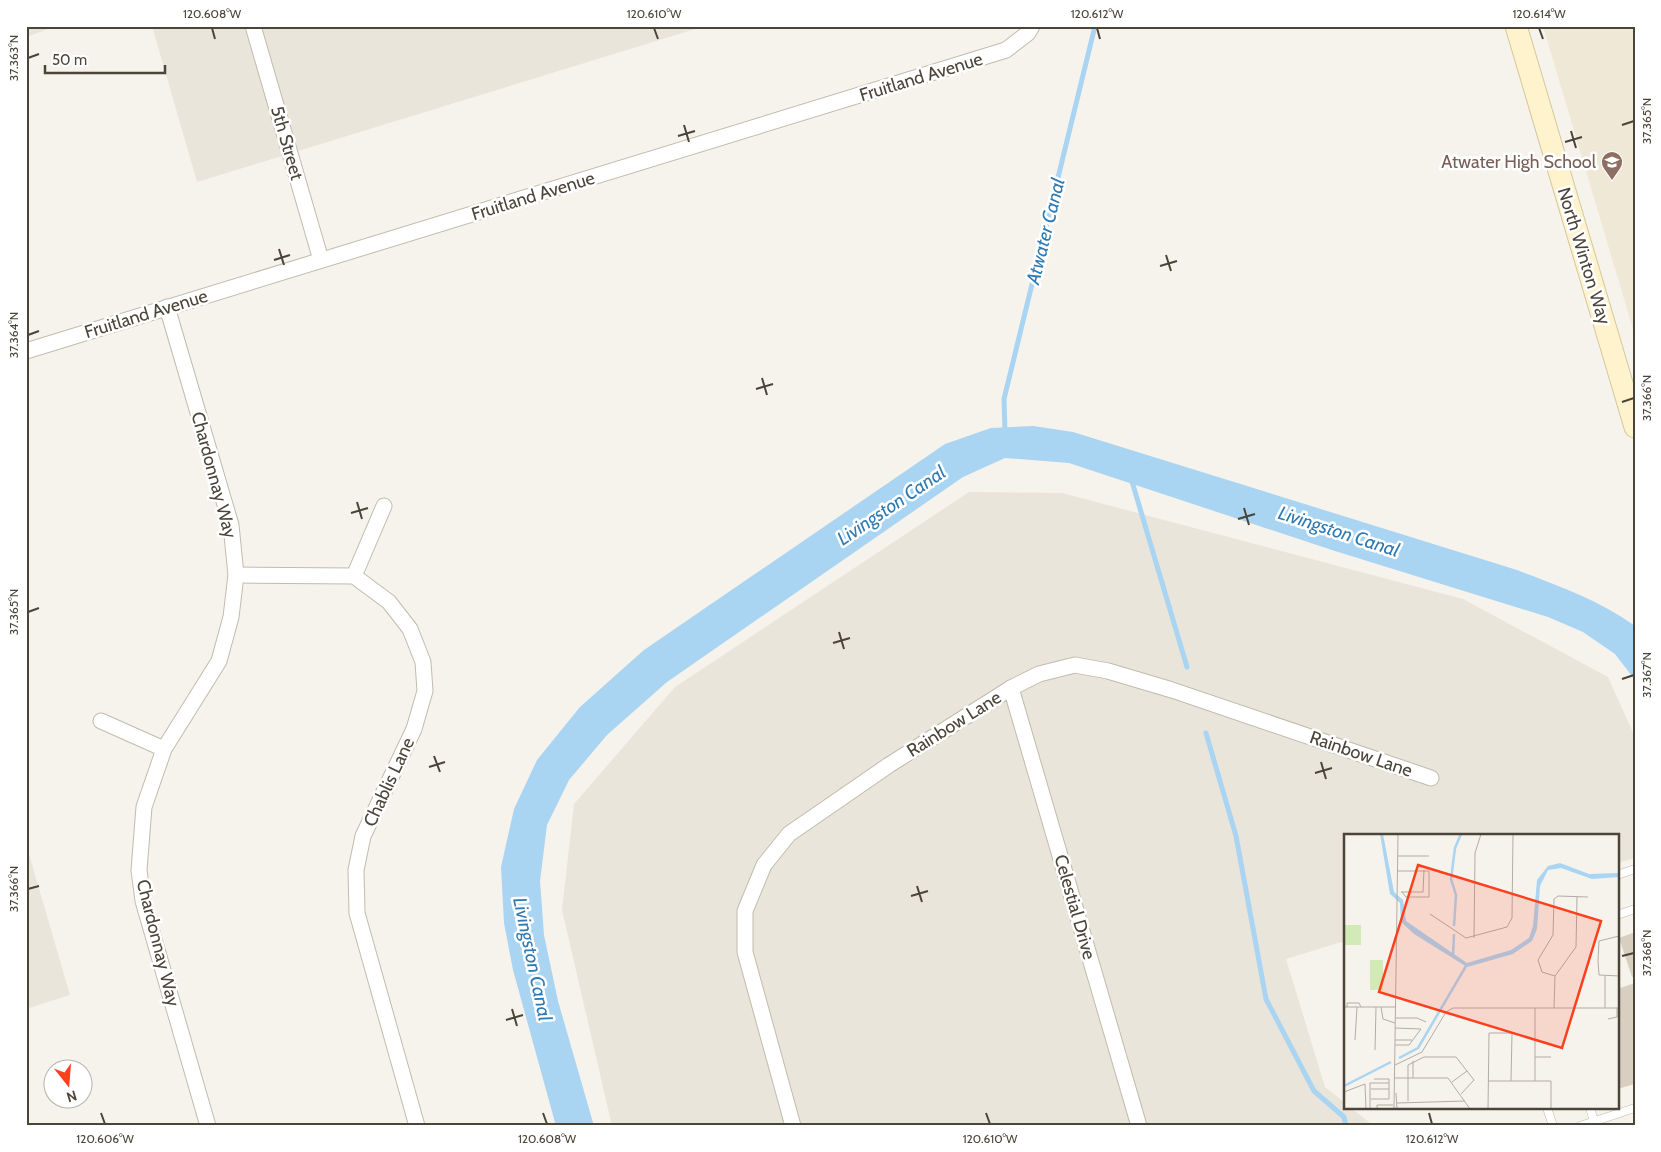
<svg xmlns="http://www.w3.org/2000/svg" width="1661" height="1152" font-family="Cabin,sans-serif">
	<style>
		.residential { fill: #eae5da }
		.education { fill: #efe8d6 }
		.water { fill: #a9d4f2 }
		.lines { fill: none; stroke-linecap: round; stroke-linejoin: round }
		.stream { stroke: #a9d4f2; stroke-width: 5 }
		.building { fill: #d8cfc1 }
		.lane-casing { stroke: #c2bbae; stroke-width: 9 }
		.street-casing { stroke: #c2bbae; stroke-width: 17 }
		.secondary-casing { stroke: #d6c79b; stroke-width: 23 }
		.lane { stroke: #fff; stroke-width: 8 }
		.street { stroke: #fff; stroke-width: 15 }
		.secondary { stroke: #fff3cd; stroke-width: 21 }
		.ticks { fill: none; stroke: #4b4439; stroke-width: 2 }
		.labels { text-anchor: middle; stroke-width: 5; stroke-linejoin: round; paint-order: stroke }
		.street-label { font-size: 18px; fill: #4b4439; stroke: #fff }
		.education-label { font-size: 18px; fill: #785e54; stroke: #fff; text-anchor: end }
		.water-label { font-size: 19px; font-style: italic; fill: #2e7ab2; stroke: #fff }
		.inset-river { fill: none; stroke: #a9d4f2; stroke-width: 2.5 }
		.inset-road { fill: none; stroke: #b2ada4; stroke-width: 1 }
		.view { fill: #fc3f1d; fill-opacity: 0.15; stroke: #fc3f1d; stroke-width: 2.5 }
		.inset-edge { fill: none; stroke: #4b4439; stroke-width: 2.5 }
		.neatline { fill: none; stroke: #4b4439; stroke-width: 2 }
		.ticks-label { font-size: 12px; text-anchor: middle; fill: #4b4439 }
	</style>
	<rect width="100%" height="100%" fill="#f6f3ec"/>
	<g class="residential">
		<polygon points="26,26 57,26 26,37"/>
		<polygon points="152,26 705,26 197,182"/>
		<polygon points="969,492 1062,493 1463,599 1608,677 1635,737 1635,858 1617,863 1617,836 1345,836 1345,941 1286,959 1325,1087 1345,1103 1345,1108 1351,1108 1369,1122 1370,1126 612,1126 562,910 574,804 675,687"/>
		<polygon points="26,844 70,995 26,1009"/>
	</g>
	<polygon class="education" points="1543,26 1635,26 1635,336"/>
	<path class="water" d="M1033,426L1073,432L1517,570C1559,586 1599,600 1635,626V680L1615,654L1583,632L1548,617L1335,551L1069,463L1005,458L963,477L667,682L607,735L569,780L547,825L540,881L544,935L558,1001L594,1126H556L513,970L504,923L501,867L514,809L537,760L580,707L644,650L945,444L991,428Z"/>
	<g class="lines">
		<g class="stream">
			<polyline points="1005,432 1004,399 1095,26"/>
			<polyline points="1131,478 1187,667"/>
			<polyline points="1206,733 1236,836 1266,999 1314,1091 1344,1117 1346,1126"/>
		</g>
	</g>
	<g class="building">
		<polygon points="1635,932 1635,977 1632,977 1619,938"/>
		<polygon points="1635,983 1635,1084 1617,1089 1617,989"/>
	</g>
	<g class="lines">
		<g class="lane-casing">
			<g id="lane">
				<polyline points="1617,875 1635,869"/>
				<polyline points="1617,915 1635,909"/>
				<polyline points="1547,1108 1553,1126"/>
				<polyline points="1590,1108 1594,1121"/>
				<polyline points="1580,1126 1635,1108"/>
			</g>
		</g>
		<g class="street-casing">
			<g id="street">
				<polyline points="253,26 321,260"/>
				<polyline points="167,307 231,525 236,575 231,617 219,661 164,749 144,807 139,870 143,901 208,1126"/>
				<polyline points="26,351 1006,50 1028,33 1032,26"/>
				<polyline points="236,575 354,576 389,602 410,629 423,662 425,691 414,729 363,836 356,870 357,913 417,1126"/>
				<polyline points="354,576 384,506"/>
				<polyline points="1011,688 1139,1126"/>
				<polyline points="101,721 164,749"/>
				<polyline points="793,1126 745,952 745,911 764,865 789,834 889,765 1011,688 1039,674 1075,665 1108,671 1172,690 1431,778"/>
			</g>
		</g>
		<g class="secondary-casing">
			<polyline id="secondary" points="1516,26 1635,427"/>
		</g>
		<use href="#lane" class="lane"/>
		<use href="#street" class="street"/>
		<use href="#secondary" class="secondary"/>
	</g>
	<path class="ticks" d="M212,28L215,39M654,28L658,39M1097,28L1100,39M1539,28L1543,39M28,58L39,54M684,125L689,142M1622,125L1634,121M1571,131L1576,148M678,136L695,131M1565,142L1582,137M279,249L284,265M1166,255L1171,271M274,260L290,255M1160,266L1177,261M28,335L39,331M762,378L767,395M756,389L773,384M1622,402L1634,398M357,502L362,519M1244,508L1249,525M351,513L368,508M1238,519L1255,514M28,612L39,608M839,632L844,649M833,643L850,638M1622,679L1634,675M434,756L440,772M1321,762L1326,779M429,767L445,762M1315,773L1332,768M917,886L922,902M28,889L39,886M911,896L928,891M1622,956L1634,953M512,1009L517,1026M506,1020L523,1015M101,1113L105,1124M543,1113L547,1124M986,1113L990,1124M1429,1113L1432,1124"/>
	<defs>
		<g id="school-pin" transform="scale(1.125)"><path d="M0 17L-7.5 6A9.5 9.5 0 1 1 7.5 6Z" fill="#8d6e63" stroke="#fff"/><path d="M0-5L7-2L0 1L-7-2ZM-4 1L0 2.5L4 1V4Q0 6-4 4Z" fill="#fff"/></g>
	</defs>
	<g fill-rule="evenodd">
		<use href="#school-pin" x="1612" y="162"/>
	</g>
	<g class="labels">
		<g class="street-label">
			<text transform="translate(921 77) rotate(-17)" y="6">Fruitland Avenue</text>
			<text transform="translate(287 143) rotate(74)" y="6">5th Street</text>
			<text transform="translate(533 196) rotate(-17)" y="6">Fruitland Avenue</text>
			<text transform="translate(1584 256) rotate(73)" y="6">North Winton Way</text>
			<text transform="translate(146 314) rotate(-17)" y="6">Fruitland Avenue</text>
			<text transform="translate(214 475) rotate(75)" y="6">Chardonnay Way</text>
			<text transform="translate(954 724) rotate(-32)" y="6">Rainbow Lane</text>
			<text transform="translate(1361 754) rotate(19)" y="6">Rainbow Lane</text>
			<text transform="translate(389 782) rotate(-65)" y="6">Chablis Lane</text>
			<text transform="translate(1075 907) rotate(74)" y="6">Celestial Drive</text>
			<text transform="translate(158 943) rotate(76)" y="6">Chardonnay Way</text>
		</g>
		<g class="education-label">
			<text x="1596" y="168">Atwater High School</text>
		</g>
		<g class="water-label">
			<text transform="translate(1045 231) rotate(-76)" y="7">Atwater Canal</text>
			<text transform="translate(891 505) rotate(-34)" y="7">Livingston Canal</text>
			<text transform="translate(1339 531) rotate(18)" y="7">Livingston Canal</text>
			<text transform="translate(533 959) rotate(78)" y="7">Livingston Canal</text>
		</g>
	</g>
	<g transform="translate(1344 834)">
		<rect width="275" height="275" fill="#f6f3ec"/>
		<path d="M0,91H17V111H0ZM26,126H39V156H26Z" fill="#d2eab5"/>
		<path d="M36,0H39L50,58L59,66L62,87L123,129L167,116L185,104L189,92L193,46L204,32L216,29L245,40L275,39V43L248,45L217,34L204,36L196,52L193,95L188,107L169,120L123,133L70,100L57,88L56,69L46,60Z" fill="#a9d4f2"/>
		<path class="inset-river" d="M110,92L112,61L107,45L111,14L117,0M109,122L110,100M55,224L74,214L122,132M0,252L47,228"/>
		<path class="inset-road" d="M54,22H85M53,37H85V63H62L58,58M57,58H79L80,36M86,80L122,104L163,93L168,84L169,0M275,102L255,107L254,127L255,141L275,142M130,104L131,19L137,0M211,142L198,138L194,126L209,101L210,65L214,62L244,63M0,173H52M3,173V169H15L17,173M37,173L39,185L51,189M210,174L211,142L232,113L233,63M261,174V142M52,184H73L82,188M264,185L273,183V174M11,206L13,173M51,206H68M51,211H65L77,195L51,194M31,216L32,173M191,223H207M51,231L78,218L102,178L109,174H275M51,244H104L126,275M69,244V227M144,247H207V275M191,247V174M108,248L123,237M27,255H45M0,258L21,250L22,275M52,259L53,275M27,265H45V245H30M64,267V231L80,223H112L130,246L117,260M53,269L121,267M26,275V249H45M33,275V271H49M50,275L54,0M144,275L145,199H168L167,247"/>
		<path class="view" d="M74,31L257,87L218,214L35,158Z"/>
		<rect width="275" height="275" class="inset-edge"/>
	</g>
	<rect width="1661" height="1152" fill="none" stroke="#ffffff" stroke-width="55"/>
	<g transform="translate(68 1084) rotate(163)"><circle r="24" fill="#ffffff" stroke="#b7b4b0"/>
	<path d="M0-4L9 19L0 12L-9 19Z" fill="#fc3f1d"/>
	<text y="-8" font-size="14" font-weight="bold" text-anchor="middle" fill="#4b4439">N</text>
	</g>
	<path d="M45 65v8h120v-8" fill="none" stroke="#4b4439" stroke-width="2.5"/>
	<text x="52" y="65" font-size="15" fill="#4b4439" stroke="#ffffff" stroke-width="4" paint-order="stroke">50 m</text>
	<rect x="28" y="28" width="1606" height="1096" class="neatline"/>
	<g class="ticks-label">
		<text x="212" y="18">120.608°W</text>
		<text x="654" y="18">120.610°W</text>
		<text x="1097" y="18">120.612°W</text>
		<text x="1539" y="18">120.614°W</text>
		<text transform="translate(14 58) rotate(-90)" y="4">37.363°N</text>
		<text transform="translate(1647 121) rotate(-90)" y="4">37.365°N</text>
		<text transform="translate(14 335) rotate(-90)" y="4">37.364°N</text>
		<text transform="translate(1647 398) rotate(-90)" y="4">37.366°N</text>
		<text transform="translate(14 612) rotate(-90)" y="4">37.365°N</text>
		<text transform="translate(1647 675) rotate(-90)" y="4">37.367°N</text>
		<text transform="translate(14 889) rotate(-90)" y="4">37.366°N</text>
		<text transform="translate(1647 953) rotate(-90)" y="4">37.368°N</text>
		<text x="105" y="1143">120.606°W</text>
		<text x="547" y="1143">120.608°W</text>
		<text x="990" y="1143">120.610°W</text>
		<text x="1432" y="1143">120.612°W</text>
	</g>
</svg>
